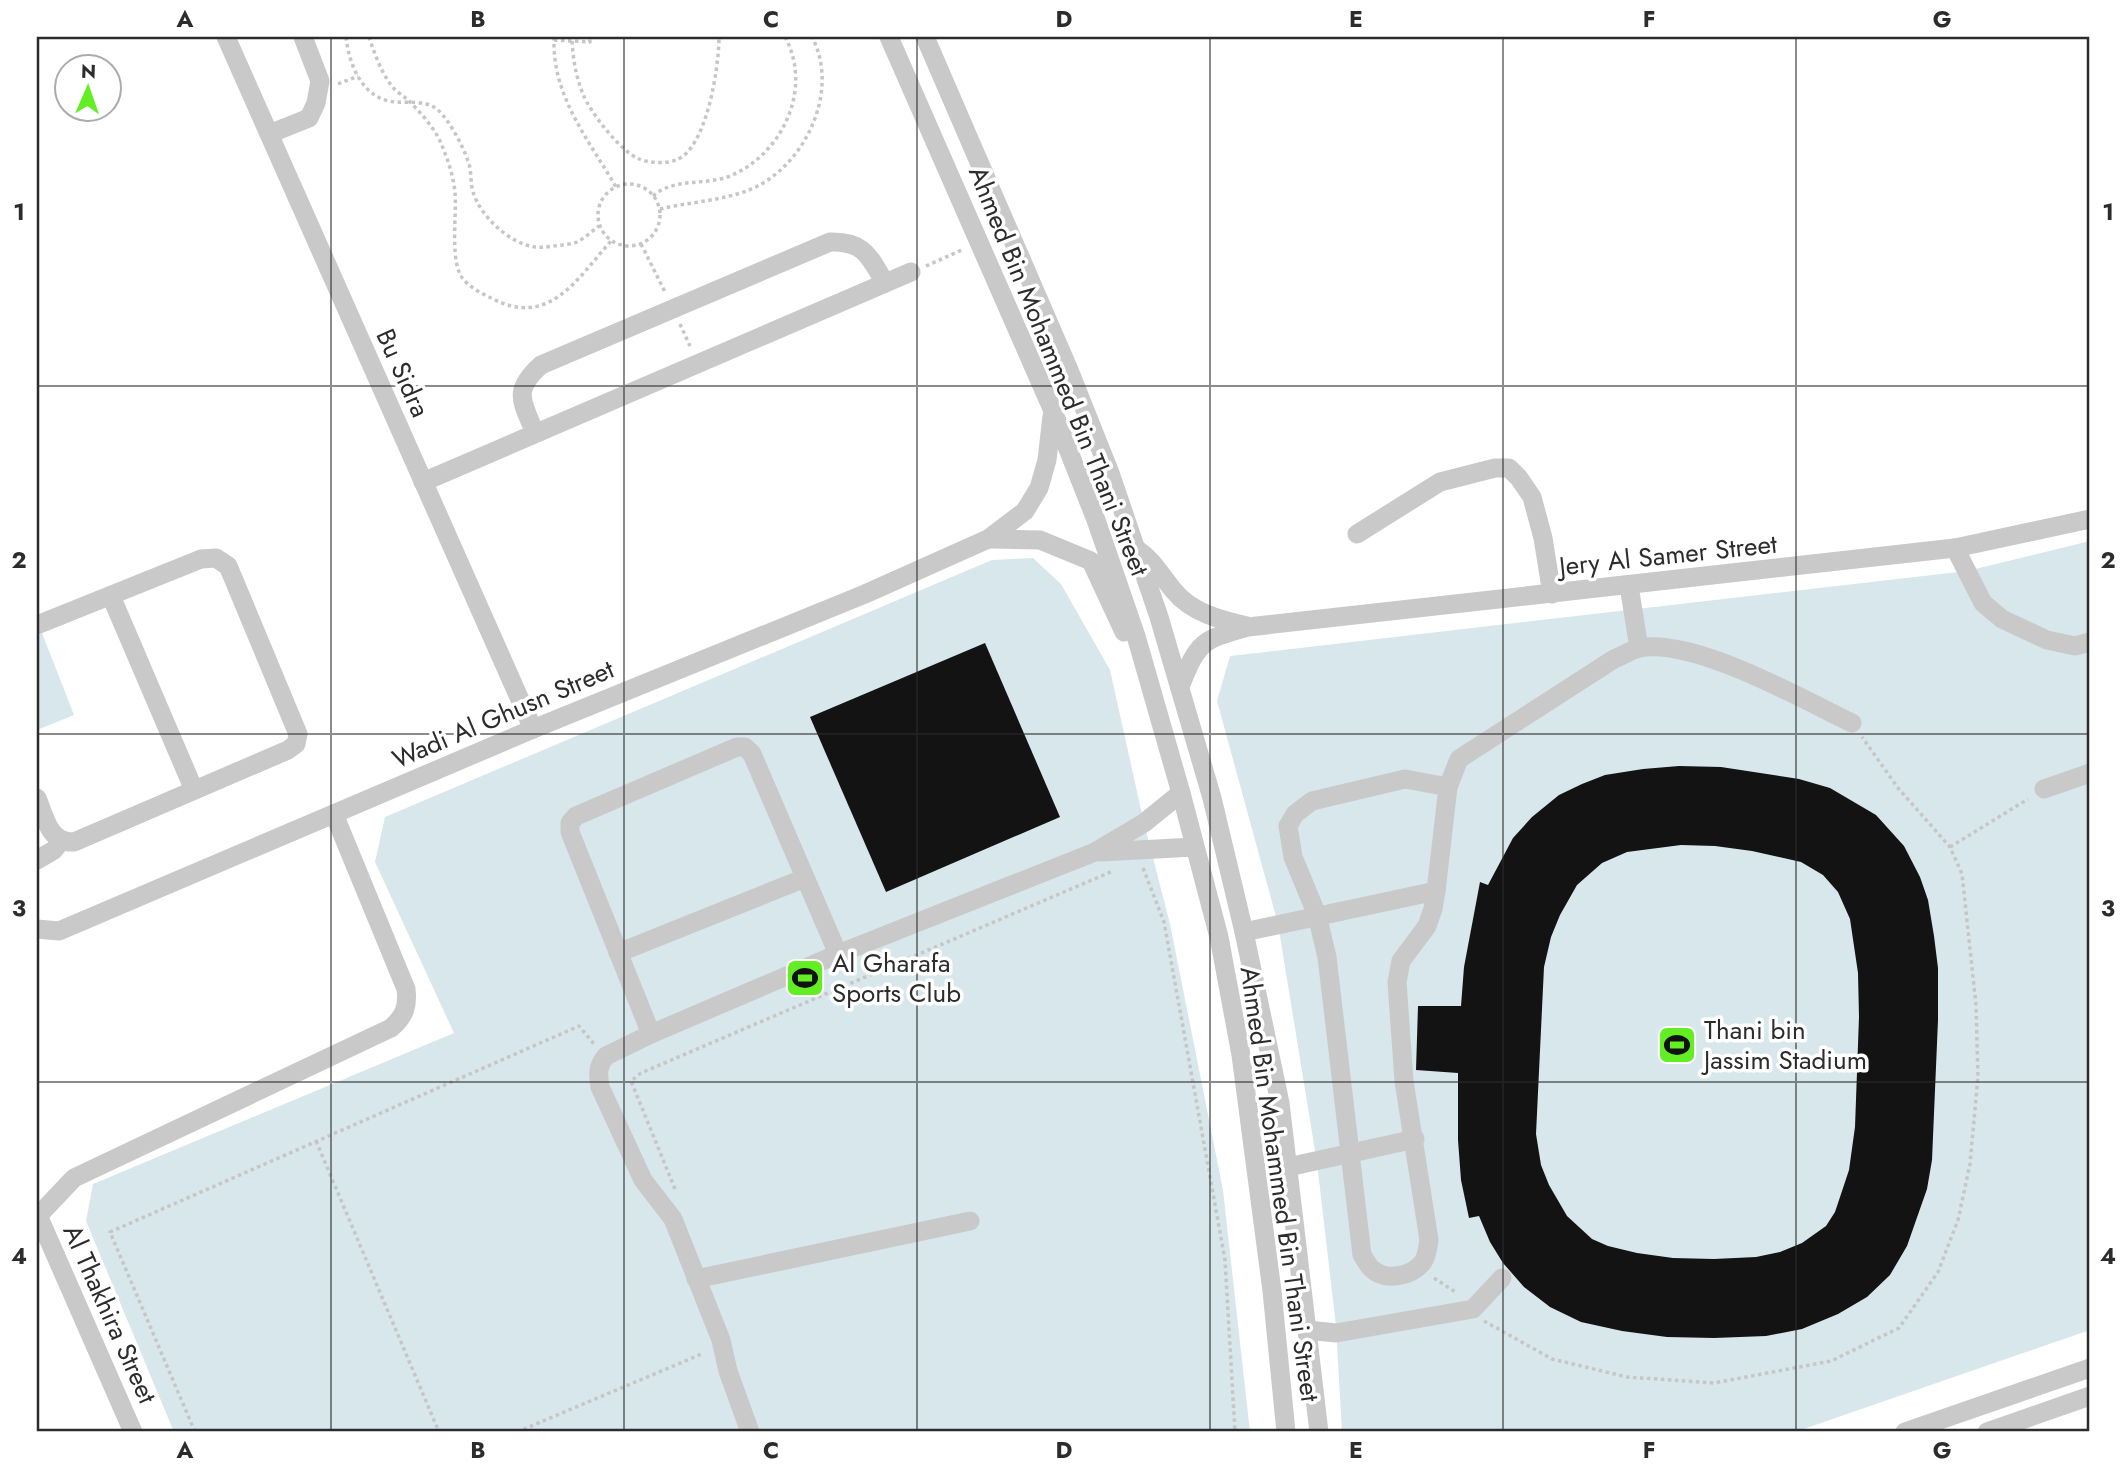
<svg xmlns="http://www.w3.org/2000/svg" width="2127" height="1469" font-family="Jost,sans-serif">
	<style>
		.green { fill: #d8e7eb }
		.building { fill: #131313; fill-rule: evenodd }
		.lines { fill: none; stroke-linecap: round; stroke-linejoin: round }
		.path { stroke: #c6c6c6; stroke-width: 3.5; stroke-dasharray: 3.5 3.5; stroke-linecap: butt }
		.minor { stroke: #c9c9c9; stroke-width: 19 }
		.grid { fill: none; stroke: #2c2c2c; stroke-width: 2; stroke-opacity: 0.55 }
		.labels { text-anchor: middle; stroke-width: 7; stroke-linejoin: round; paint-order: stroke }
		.street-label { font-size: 26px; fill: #2c2c2c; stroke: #fff }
		.poi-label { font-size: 26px; fill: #2c2c2c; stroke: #fff; text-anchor: start }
		.neatline { fill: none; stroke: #2c2c2c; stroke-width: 2.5 }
		.grid-label { font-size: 23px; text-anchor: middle; font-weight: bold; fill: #2c2c2c }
	</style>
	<rect width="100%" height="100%" fill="#fff"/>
	<g class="green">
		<polygon points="2090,541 2090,1330 1795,1432 1342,1432 1336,1326 1317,1163 1278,924 1217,701 1230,656 1967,571"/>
		<polygon points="1033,558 1061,584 1110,670 1144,823 1170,924 1223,1190 1250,1432 174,1432 86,1221 93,1184 454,1033 375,862 385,817 992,560"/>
		<polygon points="42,633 74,715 37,730 37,636"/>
	</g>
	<g class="building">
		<polygon points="985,643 1060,817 886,892 810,717"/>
		<path d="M1679,766L1721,767L1799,779L1830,788L1876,815L1904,846L1920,877L1928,900L1934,936L1938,968V1020L1932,1160L1927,1189L1907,1246L1890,1275L1867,1297L1838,1314L1802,1329L1766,1336L1714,1338L1667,1337L1622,1331L1581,1322L1550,1307L1524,1287L1503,1263L1490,1242L1479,1216L1469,1218L1461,1180L1458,1140V1073L1416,1070L1418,1006H1461L1464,967L1480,882L1488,885L1513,838L1532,817L1559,795L1582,784L1605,775L1643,769ZM1681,845L1715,846L1752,851L1801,862L1823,875L1838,892L1850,919L1858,973L1859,1017L1855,1127L1849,1170L1835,1212L1826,1226L1802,1243L1780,1252L1756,1257L1714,1259L1673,1258L1637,1253L1608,1246L1592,1239L1567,1216L1549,1185L1541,1165L1536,1134L1544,967L1551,937L1560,915L1577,885L1602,863L1627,852Z"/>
	</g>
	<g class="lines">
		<g class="path">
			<path d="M346,37C349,65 363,101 397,102C410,103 427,100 438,110C449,120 463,146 468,161C472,171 470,182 473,192C480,216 510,244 535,247C544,248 553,246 562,245C567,244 573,244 577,242C585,238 592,231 599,226"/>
			<path d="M369,37C374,52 381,72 391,85C395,91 402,95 407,99C419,111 433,126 440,141C447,157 453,174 455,192C457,214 450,257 461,276C467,286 481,293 491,298C549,329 577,279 611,241"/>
			<path d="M554,37C552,96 587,137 616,187"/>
			<polyline points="554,40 590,42 589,37"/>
			<path d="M572,41C573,59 576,77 583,94C590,112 620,151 639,159C649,163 666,164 676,160C707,149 719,66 719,37"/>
			<polyline points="338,84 358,76"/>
			<circle cx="629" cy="215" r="31"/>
			<path d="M653,196C675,177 705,186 730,176C783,154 813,88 785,37"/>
			<path d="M660,209C689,202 721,201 749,190C804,168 841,92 812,37"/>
			<polyline points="641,244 665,292"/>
			<polyline points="926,266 964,249"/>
			<polyline points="680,324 690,346"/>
			<polyline points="1950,847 2028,799"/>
			<polyline points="1143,868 1164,922 1225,1260 1235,1432"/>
			<polyline points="316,1141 439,1432"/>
			<polyline points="675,1189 631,1081 641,1073 1113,871"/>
			<polyline points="1434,1278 1457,1293"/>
			<polyline points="1484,1321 1552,1359 1627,1377 1714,1383 1831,1361 1899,1328 1938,1272 1958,1220 1970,1164 1978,1076 1976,1005 1962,874 1950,847 1898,788 1862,737"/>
			<polyline points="195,1432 110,1232 579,1026 594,1044"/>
			<polyline points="517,1432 704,1353"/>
		</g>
		<g class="minor">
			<polyline points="226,37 533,729"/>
			<polyline points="889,37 1053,411 1096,520 1136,636 1181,793 1219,937 1241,1055 1272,1291 1286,1432"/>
			<polyline points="925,37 1069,370 1110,473 1159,617 1212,798 1244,932 1280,1103 1319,1432"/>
			<polyline points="269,134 309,118 316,103 320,81 303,37"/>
			<path d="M535,433C522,401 512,391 541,365L830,242C864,241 869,256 885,283"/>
			<polyline points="423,482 911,272"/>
			<polyline points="1357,534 1440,482 1495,468 1509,468 1519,478 1532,497 1543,538 1552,594"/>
			<polyline points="988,539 1040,540 1091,561 1124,632"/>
			<polyline points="1955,548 1983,603 2002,619 2047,640 2075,646 2090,642"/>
			<path d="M1138,550C1154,561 1162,577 1174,591C1192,613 1221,620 1247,626"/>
			<polyline points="1629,586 1639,648"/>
			<polyline points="111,596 194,790"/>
			<path d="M37,625L201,559L216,558L228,566L231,573L298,734L296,744L288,750L74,842C49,843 45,817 37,798"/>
			<path d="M1180,687C1198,641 1202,640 1248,627L1955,548L2090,519"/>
			<polyline points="2044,789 2090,773"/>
			<polyline points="1100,852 1194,847"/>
			<polyline points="37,860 54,850 61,841"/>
			<path d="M1436,891L1433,909L1427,926L1401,961L1397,982L1404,1081L1429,1240C1428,1248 1427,1256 1423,1262C1412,1276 1386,1282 1372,1269C1368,1266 1365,1259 1362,1255L1327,957L1317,915L1293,857L1288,826L1295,814L1312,801L1405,779L1448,787"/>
			<polyline points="37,929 59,931 533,729 865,594 988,539 1025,511 1039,488 1047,460 1052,416"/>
			<path d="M1244,932L1436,891L1448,787L1459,759L1614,659C1622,656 1631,650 1639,648C1693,637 1802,699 1852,723"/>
			<polyline points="618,953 805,878"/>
			<polyline points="651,1034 570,832 570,823 576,816 737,747 745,747 752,754 838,954"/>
			<polyline points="1288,1167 1415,1139"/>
			<polyline points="37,1213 133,1432"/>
			<path d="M37,1217L74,1178L391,1028C405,1016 408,1006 406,989L334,814"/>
			<polyline points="696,1279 970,1221"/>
			<polyline points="1307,1330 1336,1333 1473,1309 1502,1278"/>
			<path d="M750,1432L728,1371L721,1340L673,1219L643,1180L600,1087C598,1075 597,1066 606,1056L651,1034L838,954L1095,852L1144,823L1181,793"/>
			<polyline points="1905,1432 2090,1368"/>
			<polyline points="1987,1432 2090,1396"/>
		</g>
	</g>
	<path class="grid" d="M331,37V1432M624,37V1432M917,37V1432M1210,37V1432M1503,37V1432M1796,37V1432M37,386H2090M37,734H2090M37,1082H2090"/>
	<defs>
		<g id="stadium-square" transform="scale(2.0125)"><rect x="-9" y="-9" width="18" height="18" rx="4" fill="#63ee23" stroke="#fff"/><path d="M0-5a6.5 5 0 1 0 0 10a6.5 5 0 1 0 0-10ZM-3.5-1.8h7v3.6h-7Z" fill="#111"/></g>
	</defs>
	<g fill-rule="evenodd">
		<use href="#stadium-square" x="805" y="978"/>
		<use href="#stadium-square" x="1677" y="1045"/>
	</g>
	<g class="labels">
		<g class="street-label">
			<text transform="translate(1059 371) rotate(68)" y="9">Ahmed Bin Mohammed Bin Thani Street</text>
			<text transform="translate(403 373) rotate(66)" y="9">Bu Sidra</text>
			<text transform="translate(1668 555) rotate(-6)" y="9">Jery Al Samer Street</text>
			<text transform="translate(503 714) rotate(-23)" y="9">Wadi Al Ghusn Street</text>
			<text transform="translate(1280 1184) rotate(82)" y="9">Ahmed Bin Mohammed Bin Thani Street</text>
			<text transform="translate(110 1314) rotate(66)" y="9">Al Thakhira Street</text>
		</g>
		<g class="poi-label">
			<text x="832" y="972">Al Gharafa<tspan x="832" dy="30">Sports Club</tspan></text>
			<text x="1704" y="1039">Thani bin<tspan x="1704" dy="30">Jassim Stadium</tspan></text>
		</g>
	</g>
	<rect width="2127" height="1469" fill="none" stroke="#ffffff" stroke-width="77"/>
	<g transform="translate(88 88) rotate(2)"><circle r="33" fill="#ffffff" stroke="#ababab" stroke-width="2"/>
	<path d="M0-5L12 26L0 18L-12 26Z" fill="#63ee23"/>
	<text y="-10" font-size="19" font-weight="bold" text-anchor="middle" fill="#2c2c2c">N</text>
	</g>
	<rect x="38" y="38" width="2050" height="1392" class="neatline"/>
	<g class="grid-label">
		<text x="185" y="27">A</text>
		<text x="478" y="27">B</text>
		<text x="771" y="27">C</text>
		<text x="1064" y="27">D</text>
		<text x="1356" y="27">E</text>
		<text x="1649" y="27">F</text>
		<text x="1942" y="27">G</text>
		<text x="19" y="220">1</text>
		<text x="2108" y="220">1</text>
		<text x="19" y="568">2</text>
		<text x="2108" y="568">2</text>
		<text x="19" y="916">3</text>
		<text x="2108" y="916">3</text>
		<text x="19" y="1264">4</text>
		<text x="2108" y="1264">4</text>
		<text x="185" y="1458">A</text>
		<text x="478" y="1458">B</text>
		<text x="771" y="1458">C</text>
		<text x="1064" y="1458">D</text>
		<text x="1356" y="1458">E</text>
		<text x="1649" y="1458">F</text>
		<text x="1942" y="1458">G</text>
	</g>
</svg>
